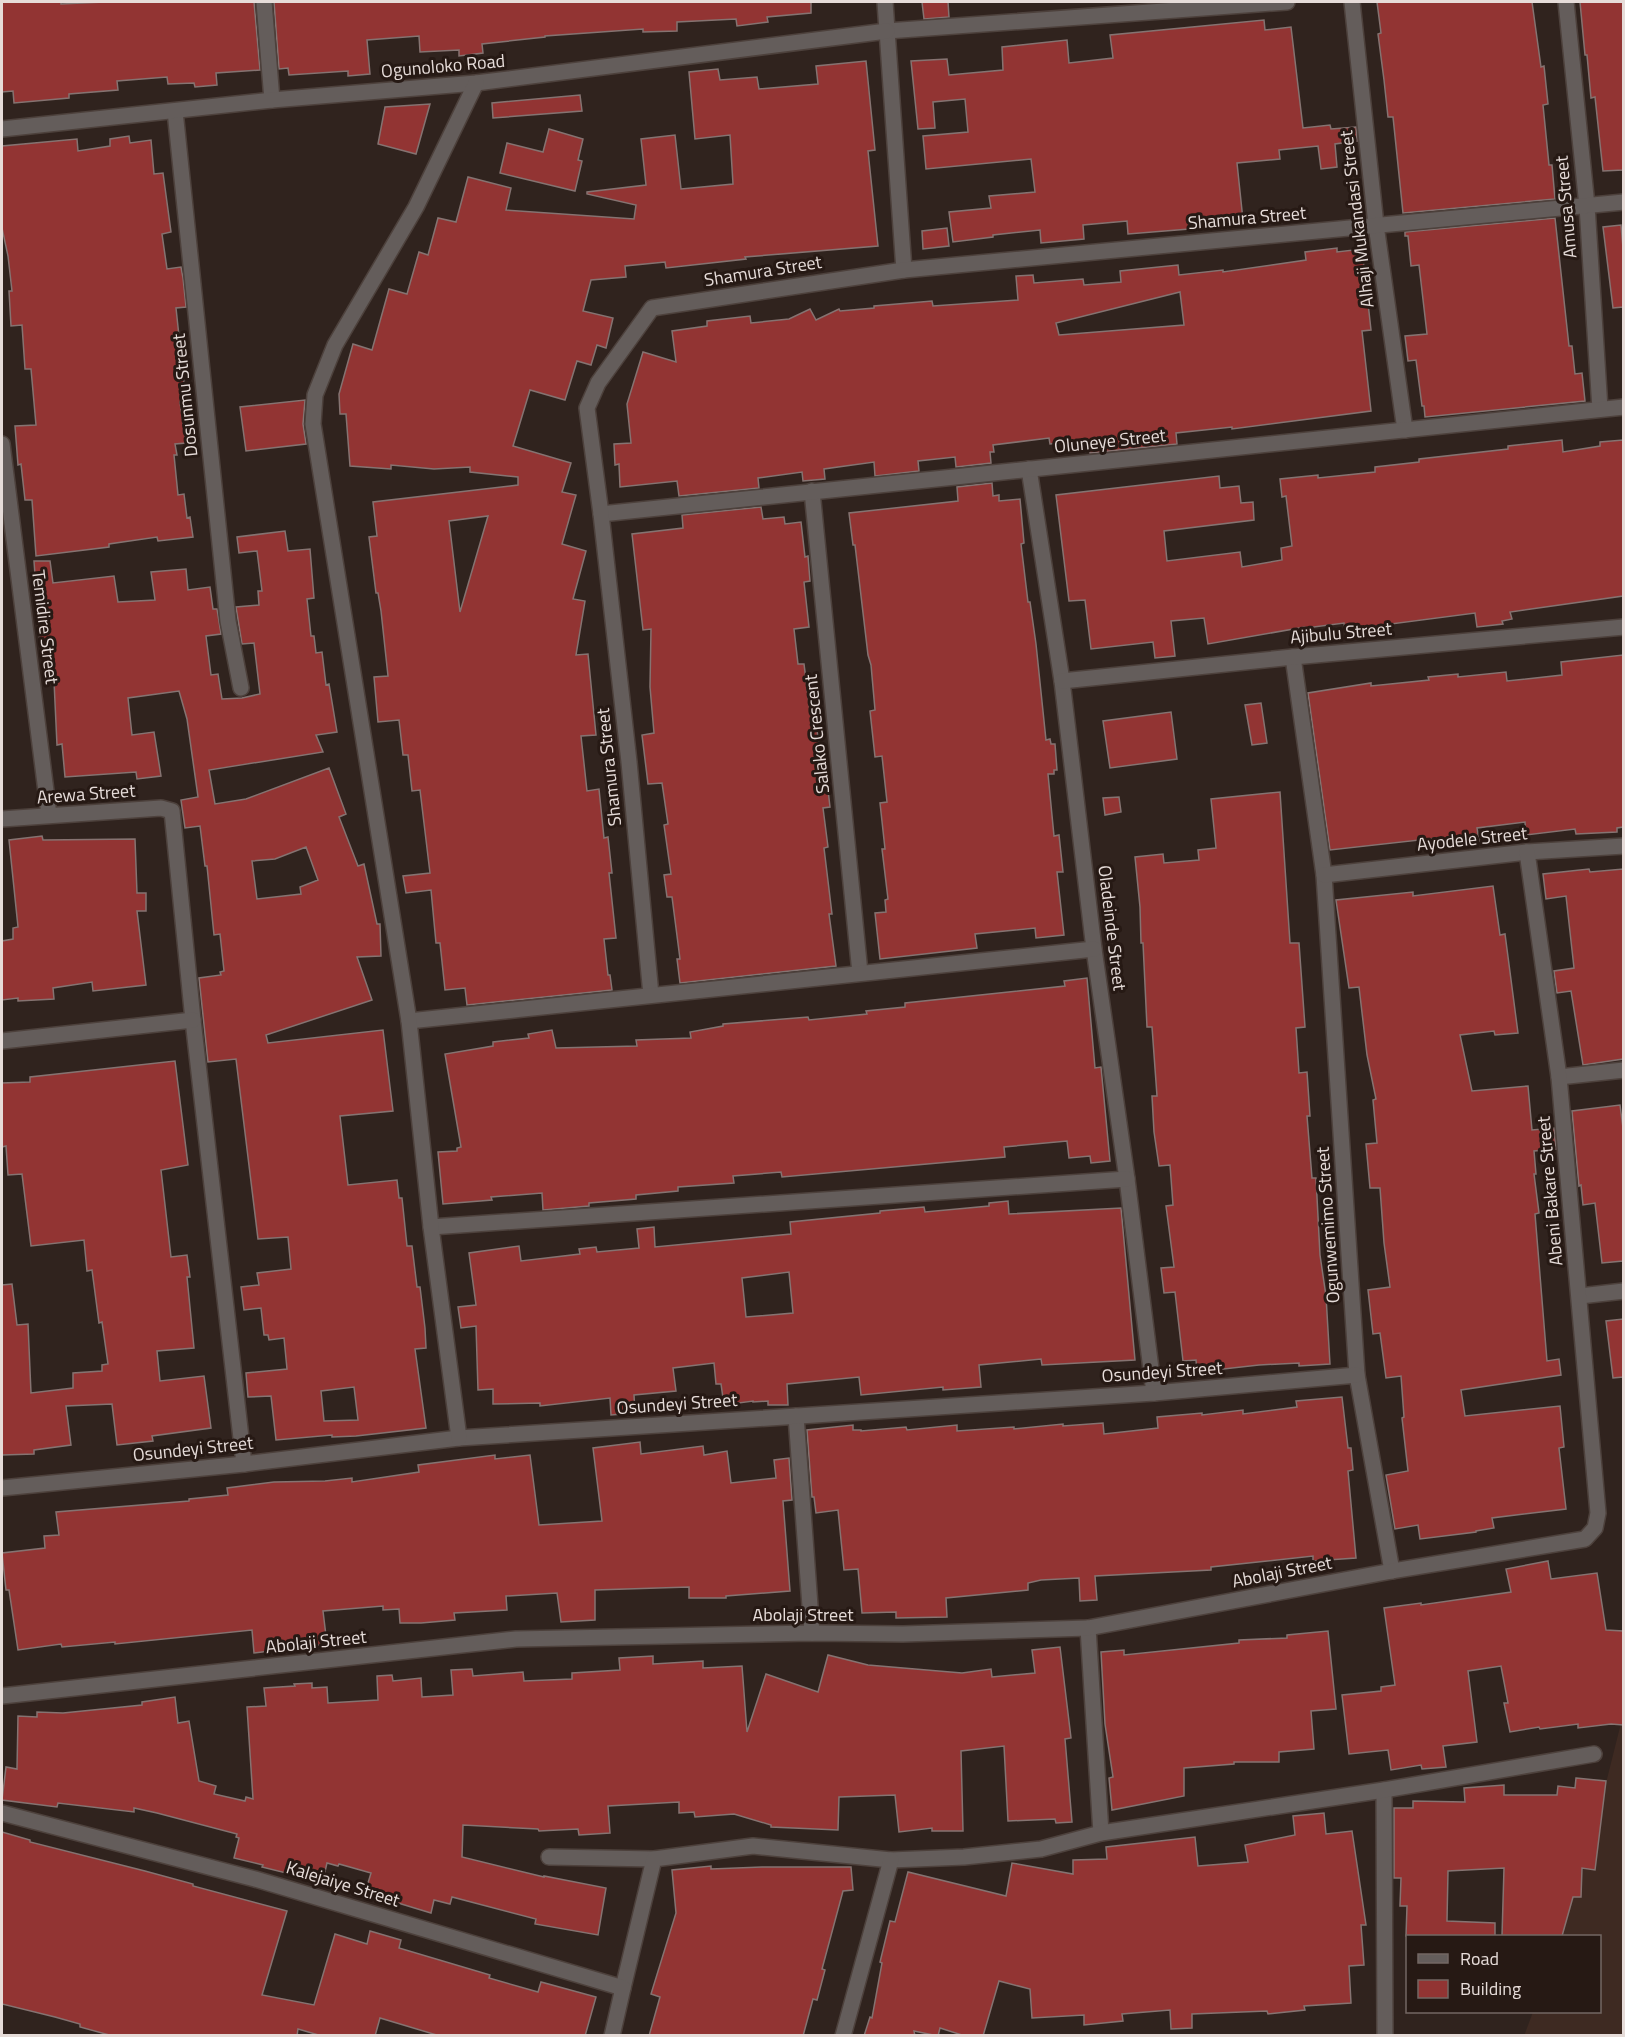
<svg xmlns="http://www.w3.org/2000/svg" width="1625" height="2037" font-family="'Titillium Web',sans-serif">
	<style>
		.built { fill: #3e2a22 }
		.building { fill: #923433; stroke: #857371; stroke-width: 1.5; fill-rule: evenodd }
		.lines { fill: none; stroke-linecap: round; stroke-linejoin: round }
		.minor-casing { stroke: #4d413c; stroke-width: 18 }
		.tertiary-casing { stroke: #4d413c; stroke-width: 18 }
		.minor { stroke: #645d5b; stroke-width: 15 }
		.tertiary { stroke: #645d5b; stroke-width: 15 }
		.labels { text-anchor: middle; stroke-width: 6; stroke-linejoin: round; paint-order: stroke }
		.street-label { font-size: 18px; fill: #e6dcd9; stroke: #261914 }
	</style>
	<rect width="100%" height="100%" fill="#30231e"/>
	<polygon class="built" points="1623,1715 1623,2035 1524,2036 1533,2012 1600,2012 1600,1936 1558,1936 1594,1831"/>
	<g class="building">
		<polygon points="2,2 61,2 61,4 105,2 254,2 260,70 216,73 217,85 195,87 194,83 168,84 167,77 117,81 118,90 69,94 69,98 14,103 13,91 2,92"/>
		<polygon points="274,2 811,2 811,13 767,17 768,22 737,26 736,19 677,22 677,31 643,32 643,29 545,36 545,37 482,44 483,53 459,56 459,50 420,52 419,36 367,40 370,74 348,76 348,71 289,75 288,68 279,69"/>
		<polygon points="922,2 948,2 949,17 924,19"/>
		<polygon points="1377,2 1532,2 1541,67 1544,66 1548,104 1543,105 1549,165 1552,165 1555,199 1403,213 1393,117 1388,117 1384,80 1378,34 1381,33"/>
		<polygon points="1580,2 1623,2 1623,170 1603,171 1595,97 1591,98 1587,55 1585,55"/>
		<polygon points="1264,20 1265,30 1291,27 1303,128 1330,125 1331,129 1356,127 1357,141 1335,144 1337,167 1321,169 1318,146 1279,150 1280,159 1237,163 1243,220 1214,223 1214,227 1128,234 1127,221 1083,225 1084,239 1041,243 1040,230 993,235 993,237 953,242 949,212 991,208 989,196 1035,192 1031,159 926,169 923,136 968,132 965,99 933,102 935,128 918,129 911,61 947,59 949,75 1003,70 1002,47 1067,40 1069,63 1113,58 1110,35"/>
		<path d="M866,61L875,150L868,151L878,246L745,257L746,259L666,268L665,262L625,266L626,277L591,280L583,311L613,318L606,348L597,345L591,365L577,361L565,400L530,390L513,446L571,463L562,492L576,495L562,544L586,551L573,599L585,601L576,655L588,654L596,735L581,736L587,791L599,789L604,838L608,837L612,873H609L616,938L604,939L608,975H610L612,990L467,1005L465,988L445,990L440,943H436L431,890L406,893L403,876L430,873L420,790L412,791L408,755H403L399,720L378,722L374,677L388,676L381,611L378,593H376L369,537L377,536L373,502L518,485V477L470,472V467L434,469L391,465V469L350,466L346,414H340L339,394L353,344L372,350L389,289L407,294L419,252L428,255L438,218L456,222L468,177L511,188L506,210L634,219L636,205L587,194V192L646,185L641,139L675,135L681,189L733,184L730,135L695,139L689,72L718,69L720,80L757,77L759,89L818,84L816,66ZM488,516L460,612L449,521Z"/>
		<polygon points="580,95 582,111 493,118 492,103"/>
		<polygon points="430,104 416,154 378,144 385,107"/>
		<polygon points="549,129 583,139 578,160 582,161 575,191 500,173 507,143 543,152"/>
		<polygon points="129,136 130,143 151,140 154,174 163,173 171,232 162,234 167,269 181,267 183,278 186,307 176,308 186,402 180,402 186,443 175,444 177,455 174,455 178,495 184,494 187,518 190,517 193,537 158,541 157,537 109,544 109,547 36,556 32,500 25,500 21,464 18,465 15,426 36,425 31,369 25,369 22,325 11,326 9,291 12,291 8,256 2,228 2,146 77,139 78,151 110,146 110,139"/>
		<polygon points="1555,218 1569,346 1572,346 1575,374 1582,373 1585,401 1425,417 1424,406 1422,406 1416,360 1408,361 1405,336 1427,334 1419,265 1411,266 1408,236 1405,236 1405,232"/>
		<polygon points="1621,225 1623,248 1623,307 1613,308 1603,227"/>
		<polygon points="947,228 949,246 923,249 922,231"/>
		<path d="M1337,248V252L1362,249L1371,330L1362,331L1371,411L1232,429V427L1176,433L1177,444L1090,453L1088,440L1050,444L1049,438L993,445L994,452H990L991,463L956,467L955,457L918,461L919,471L875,476L874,462L824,469L825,479L803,481L802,472L758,478L759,488L679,496L677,481L620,487L619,464L615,465L614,444L631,443L627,404L643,352L676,362L672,331L707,326V321L750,316L751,323L789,319L810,309L816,320L839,309L840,311L874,308V306L932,301L933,306L1018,300L1016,276L1033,275L1034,283L1083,279L1084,285L1121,282L1120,271L1178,265L1179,275L1223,270V272L1306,260L1305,252ZM1180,292L1184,325L1059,335L1056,323Z"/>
		<polygon points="305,400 303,424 306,444 246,451 240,407"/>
		<polygon points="1562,440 1563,452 1600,446 1600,442 1623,440 1623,596 1510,612 1512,619 1502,621 1503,624 1477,627 1475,613 1345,630 1344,623 1306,628 1305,627 1208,644 1204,618 1171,621 1175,656 1155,658 1153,642 1091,649 1085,600 1069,601 1056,495 1219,476 1220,488 1239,486 1241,503 1253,502 1254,520 1164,531 1167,561 1240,552 1242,567 1282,560 1281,548 1292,546 1286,496 1282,497 1280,479 1318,475 1318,478 1375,472 1375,467 1419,462 1419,459 1508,449 1508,446"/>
		<polygon points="992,483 993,496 999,495 999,501 1020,499 1024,543 1021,544 1028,602 1030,602 1036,644 1046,740 1050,739 1051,744 1055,744 1057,770 1054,770 1054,774 1048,774 1054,836 1059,835 1063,872 1057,872 1064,935 1036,938 1035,928 975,934 977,948 880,959 875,913 886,912 885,900 888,899 882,849 885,849 880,803 887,802 882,756 875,757 870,711 875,710 871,665 868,655 855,545 853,545 849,513 958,501 957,487"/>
		<polygon points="761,507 763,519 784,517 785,524 801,522 805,557 808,556 810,581 804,582 809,627 794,629 798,664 804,664 810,711 814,710 822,765 825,764 830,807 823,808 828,847 824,848 832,914 829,914 836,966 680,983 677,959 680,959 672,897 667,897 664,875 671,874 664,825 668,824 662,783 648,784 642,735 654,733 650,687 651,629 643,630 632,534 683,528 682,515"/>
		<path d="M285,531L288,551L310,549L314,598L307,599L311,636H314L316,653L322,652L326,685L329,684L337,732L316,735L323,752L209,770L215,804L246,799L329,768L346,814L339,817L358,866L364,864L377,924H380L381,956L357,957L372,1000L266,1035L268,1043L383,1030L393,1111L340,1116L348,1185L397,1180L399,1198H402L407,1246H412L417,1287H420L425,1328L426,1348L415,1349L426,1428L356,1436L332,1437V1435L276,1440L271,1396L248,1397L246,1373L287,1369L284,1338L269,1340L268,1335H264L261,1308L244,1310L241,1287L259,1285L257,1273L291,1269L288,1237L258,1239L236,1059L208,1062L199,978L221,975L220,972L224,971L220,934L214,935L207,866H205L200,826L185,828L181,800L198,797L187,719L179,691L128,698L132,735L154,732L161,776L137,779L136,772L65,777L62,744L57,745L54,681L46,682L43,645H40L34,561H50L53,583L114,576L118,602L155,600L151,572L186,569L188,590L210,587L213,609H217L221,634L206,636L211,675L218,674L222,699L242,698L260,694L254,643L242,644L236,607L259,605L258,591H262L257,551L239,553L237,537ZM306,847L318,880L300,887L301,894L257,899L252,861L275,859ZM354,1387L358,1420L324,1421L321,1391Z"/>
		<polygon points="1623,655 1623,827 1617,828 1617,832 1576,834 1575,829 1526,835 1525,822 1477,828 1479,841 1438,845 1437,838 1330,850 1308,693 1371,683 1371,686 1429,680 1428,677 1458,674 1458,677 1506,672 1507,681 1562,675 1561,662"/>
		<polygon points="1261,703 1267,743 1252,745 1245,705"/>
		<polygon points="1171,712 1177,759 1110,768 1103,721"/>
		<polygon points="1280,792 1290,943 1299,943 1305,1027 1296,1028 1299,1073 1307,1072 1310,1116 1307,1116 1312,1178 1316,1178 1320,1255 1326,1296 1330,1364 1299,1366 1299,1363 1259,1365 1197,1372 1196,1360 1183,1361 1175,1292 1164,1293 1161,1268 1174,1267 1166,1206 1173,1205 1170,1165 1159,1166 1154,1132 1152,1096 1157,1096 1152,1027 1147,1027 1143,943 1141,943 1140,907 1135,857 1163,854 1164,863 1199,860 1198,850 1216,848 1211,799"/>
		<polygon points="1119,797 1121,812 1105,815 1103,798"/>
		<polygon points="42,836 43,840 135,839 137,893 146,893 146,911 137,911 146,985 93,991 92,982 53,988 54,999 18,1001 18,998 2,1000 2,941 13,939 13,928 18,927 9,840"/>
		<polygon points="1589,869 1590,872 1623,869 1623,1059 1583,1065 1571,991 1557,993 1554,971 1574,968 1566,896 1546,899 1543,874"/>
		<polygon points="1493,886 1500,935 1505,934 1518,1033 1495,1035 1494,1031 1460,1035 1472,1091 1528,1086 1532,1130 1554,1128 1556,1149 1534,1151 1536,1174 1534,1174 1539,1213 1535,1214 1547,1361 1559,1359 1561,1375 1461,1390 1465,1416 1560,1406 1564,1447 1559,1448 1566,1509 1492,1518 1494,1528 1476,1531 1476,1532 1420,1539 1418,1525 1395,1529 1386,1475 1408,1471 1402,1418 1404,1417 1401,1376 1386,1378 1380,1333 1373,1334 1368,1290 1390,1287 1384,1243 1380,1188 1370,1188 1366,1144 1377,1143 1373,1100 1376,1099 1367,1055 1359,987 1349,988 1336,900 1413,892 1413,896"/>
		<polygon points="1087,978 1095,1068 1101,1067 1110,1161 1091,1163 1090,1156 1069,1158 1067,1141 1004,1147 1005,1157 782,1177 781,1172 733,1176 734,1183 678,1187 678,1191 636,1195 636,1199 589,1203 589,1206 543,1210 542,1193 491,1197 492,1200 443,1204 438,1152 457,1151 457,1148 461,1147 445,1054 493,1046 493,1042 529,1038 528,1034 552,1030 556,1048 637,1046 636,1040 691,1038 690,1032 723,1026 723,1024 808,1017 809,1020 867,1014 866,1011 905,1007 905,1003 1065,986 1064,981"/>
		<polygon points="175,1061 188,1165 161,1170 171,1257 187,1255 190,1277 187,1277 194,1348 157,1351 160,1381 204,1376 211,1428 152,1436 153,1441 117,1445 112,1404 66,1406 71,1445 34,1450 34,1454 2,1455 2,1285 12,1284 17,1325 28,1324 31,1393 73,1388 73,1373 102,1371 102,1365 108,1364 102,1322 99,1323 92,1270 87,1271 84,1240 31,1246 22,1174 8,1175 6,1146 2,1147 2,1083 30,1082 30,1077"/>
		<polygon points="1620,1105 1623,1128 1623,1261 1602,1263 1595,1203 1583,1205 1581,1185 1579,1186 1572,1111"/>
		<path d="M1008,1201L1009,1214L1121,1208L1135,1360L1042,1365L1041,1359L979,1365L981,1387L943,1390V1387L861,1395L859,1377L787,1384L788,1405H768V1401L753,1402V1401L724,1405L721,1384H716L714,1363L673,1368L676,1391L634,1395L635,1413L611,1415L610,1398L540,1406V1403L493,1404V1389L478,1390L476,1326L461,1328L458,1307L476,1305L469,1253L519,1246L521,1261L580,1254L579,1249L596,1247L597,1252L639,1248L637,1229L654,1227L655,1247L791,1234L790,1222L880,1213V1211L924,1207L925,1212L989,1206V1203ZM789,1272L793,1313L746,1317L742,1278Z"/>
		<polygon points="1623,1319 1623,1377 1613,1378 1606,1321"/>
		<polygon points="1342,1397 1348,1448 1351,1448 1353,1470 1348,1471 1356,1558 1313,1561 1313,1556 1211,1567 1211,1570 1095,1576 1097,1600 1080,1601 1079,1578 1041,1580 1028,1583 1028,1590 946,1598 947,1617 896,1618 896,1612 862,1613 858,1569 844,1570 838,1510 816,1513 814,1497 812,1497 807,1430 853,1425 853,1430 861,1430 861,1431 906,1427 907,1430 957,1425 957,1431 1014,1427 1014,1429 1063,1424 1063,1426 1103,1423 1104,1434 1158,1428 1157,1417 1202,1413 1202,1415 1243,1410 1243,1414 1297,1407 1296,1401"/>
		<polygon points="640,1442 641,1454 703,1446 704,1455 727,1451 731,1483 776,1478 774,1460 789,1458 792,1500 783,1501 790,1591 726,1596 726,1598 689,1598 689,1587 595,1590 595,1620 561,1622 557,1593 506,1596 507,1610 454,1613 455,1620 421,1623 400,1623 399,1609 383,1610 383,1606 323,1611 327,1644 254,1653 252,1630 115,1644 115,1642 62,1647 61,1644 18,1650 9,1590 6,1590 2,1553 45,1548 44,1536 59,1535 56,1512 189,1501 189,1499 228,1495 227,1488 274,1482 325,1481 352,1478 352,1482 419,1472 418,1465 495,1455 495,1459 530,1455 539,1525 602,1521 593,1448"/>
		<polygon points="1548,1561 1551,1579 1597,1573 1606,1630 1623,1631 1623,1725 1611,1724 1578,1728 1578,1724 1540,1729 1539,1727 1510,1732 1504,1703 1508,1703 1501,1666 1468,1671 1477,1742 1443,1746 1446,1767 1422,1769 1421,1765 1391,1770 1388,1750 1349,1754 1342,1695 1381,1691 1381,1687 1395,1685 1384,1608 1421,1603 1421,1605 1511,1592 1506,1569"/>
		<polygon points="1328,1631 1336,1709 1311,1711 1314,1749 1279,1752 1279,1762 1234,1762 1234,1764 1184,1768 1184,1796 1112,1810 1109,1778 1113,1777 1105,1724 1101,1652 1124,1650 1124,1655 1239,1643 1239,1640 1287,1638 1287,1635"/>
		<polygon points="1060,1647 1071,1738 1065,1739 1072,1822 1056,1823 1055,1819 1008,1821 1004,1746 961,1751 963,1831 932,1831 932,1828 899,1832 895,1795 839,1797 838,1830 771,1827 771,1825 734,1814 695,1817 694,1812 679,1813 679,1802 608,1806 610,1833 579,1835 578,1829 539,1831 538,1829 463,1825 462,1857 544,1877 544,1876 606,1888 598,1935 535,1924 536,1919 452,1897 450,1904 434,1900 431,1913 365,1893 371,1873 339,1864 338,1866 327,1863 323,1880 295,1873 294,1875 262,1867 263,1865 234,1858 239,1838 236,1837 237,1834 157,1813 134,1808 134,1812 58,1803 57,1807 2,1800 6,1767 17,1769 18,1716 37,1717 37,1712 63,1713 142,1705 142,1702 175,1697 178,1723 189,1721 199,1781 216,1786 214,1794 245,1801 246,1797 253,1799 247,1707 266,1706 264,1688 295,1686 294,1684 312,1683 312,1688 327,1687 328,1703 378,1700 377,1676 392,1675 393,1681 421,1678 422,1697 453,1695 451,1670 472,1669 473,1676 523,1672 524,1681 572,1679 572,1673 620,1670 619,1658 653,1656 653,1664 703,1661 703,1668 742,1666 747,1732 766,1674 818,1692 828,1655 868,1665 962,1673 991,1669 992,1677 1035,1673 1032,1650"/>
		<polygon points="1576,1778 1606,1781 1595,1870 1582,1868 1581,1897 1573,1897 1562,1936 1502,1936 1504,1868 1448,1871 1447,1921 1495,1923 1495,1936 1406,1936 1407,1906 1400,1906 1401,1878 1394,1878 1394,1808 1413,1808 1413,1801 1465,1802 1464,1788 1504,1785 1504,1795 1557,1795 1558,1786 1575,1788"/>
		<polygon points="1324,1813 1326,1834 1352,1831 1366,1925 1361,1925 1364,1965 1349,1966 1351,2003 1304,2006 1305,2010 1268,2014 1267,2011 1192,2014 1192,2028 1171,2029 1170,2010 1122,2014 1123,2021 1084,2025 1084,2015 1032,2018 1030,1989 999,1981 983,2036 965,2036 940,2028 938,2036 914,2031 915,2036 864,2036 870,2017 872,2018 882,1963 880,1962 890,1921 895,1922 908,1872 1006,1896 1012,1863 1073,1874 1073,1860 1107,1859 1106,1847 1195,1837 1198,1866 1248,1862 1245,1845 1295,1835 1293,1816"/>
		<polygon points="2,1832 30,1840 30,1842 145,1871 193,1884 193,1886 287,1911 262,1995 314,2005 335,1934 367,1944 370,1931 401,1940 399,1948 490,1975 489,1978 538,1992 541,1982 596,1997 585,2036 440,2036 380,2018 375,2036 322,2036 298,2029 297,2036 113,2036 80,2027 80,2024 55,2017 2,2004"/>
		<polygon points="711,1866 711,1869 762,1867 851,1867 853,1890 843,1891 822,1969 825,1970 817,2000 813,1999 803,2036 649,2036 660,1997 651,1994 676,1913 672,1870"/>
	</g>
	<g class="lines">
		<g class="minor-casing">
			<g id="minor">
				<polyline points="885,2 904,270"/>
				<polyline points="1352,2 1376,225 1405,430"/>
				<polyline points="1566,2 1587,206 1600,409"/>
				<polyline points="887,31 1287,2"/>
				<polyline points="175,111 228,621 241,688"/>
				<polyline points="2,444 49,815"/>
				<polyline points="1029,469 1062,681 1094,949 1127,1179 1154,1393"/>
				<polyline points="812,491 860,973"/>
				<polyline points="601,514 1624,407"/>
				<polyline points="1293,657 1324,875 1357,1375 1392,1571"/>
				<polyline points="2,819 161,808 172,811 193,1020 244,1464"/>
				<polyline points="1324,875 1527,852 1624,846"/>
				<polyline points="651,995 629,762 601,514 587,408 598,383 652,308 904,270 1624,202"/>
				<polyline points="409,1021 1094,949"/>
				<polyline points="2,1041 193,1020"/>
				<polyline points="1559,1077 1624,1070"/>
				<polyline points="431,1227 1127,1179"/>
				<polyline points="1580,1296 1624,1291"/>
				<polyline points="796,1416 812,1633"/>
				<polyline points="2,1488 244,1464 459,1438 1154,1393 1357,1375"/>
				<polyline points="1088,1628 1101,1833"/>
				<polyline points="2,1696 516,1639 812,1633 903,1634 1088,1628 1392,1571 1585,1539 1595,1528 1598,1513 1559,1077 1527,852"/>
				<polyline points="1384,1790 1385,2036"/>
				<polyline points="549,1857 654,1859"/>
				<polyline points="623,1988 654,1859 753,1846 891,1860 964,1857 1041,1849 1101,1833 1384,1790 1594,1754"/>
				<polyline points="843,2036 891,1860"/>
			</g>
		</g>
		<g class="tertiary-casing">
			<g id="tertiary">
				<polyline points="264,2 272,100"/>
				<polyline points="2,129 272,100 476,83 887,31"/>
				<polyline points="1062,681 1293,657 1624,627"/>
				<polyline points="459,1438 431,1227 409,1021 313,424 315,395 335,345 416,207 476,83"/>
				<polyline points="2,1813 255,1879 623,1988 612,2036"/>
			</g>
		</g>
		<use href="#minor" class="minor"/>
		<use href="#tertiary" class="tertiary"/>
	</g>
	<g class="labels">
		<g class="street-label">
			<text transform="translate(443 66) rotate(-5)" y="6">Ogunoloko Road</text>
			<text transform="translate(1566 207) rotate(-95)" y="6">Amusa Street</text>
			<text transform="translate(1247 218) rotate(-5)" y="6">Shamura Street</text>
			<text transform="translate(1357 219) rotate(-97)" y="6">Alhaji Mukandasi Street</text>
			<text transform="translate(763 271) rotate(-9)" y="6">Shamura Street</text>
			<text transform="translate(185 395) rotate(-96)" y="6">Dosunmu Street</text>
			<text transform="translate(1110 441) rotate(-6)" y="6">Oluneye Street</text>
			<text transform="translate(45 627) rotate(83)" y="6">Temidire Street</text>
			<text transform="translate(1341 633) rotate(-5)" y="6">Ajibulu Street</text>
			<text transform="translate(817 734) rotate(-96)" y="6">Salako Crescent</text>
			<text transform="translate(609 767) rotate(-96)" y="6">Shamura Street</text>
			<text transform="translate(86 794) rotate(-4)" y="6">Arewa Street</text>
			<text transform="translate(1472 839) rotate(-6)" y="6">Ayodele Street</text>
			<text transform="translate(1112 928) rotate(83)" y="6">Oladeinde Street</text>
			<text transform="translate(1550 1191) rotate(-95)" y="6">Abeni Bakare Street</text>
			<text transform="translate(1328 1225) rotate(-94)" y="6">Ogunwemimo Street</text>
			<text transform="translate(1162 1372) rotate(-4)" y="6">Osundeyi Street</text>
			<text transform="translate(677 1404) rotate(-4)" y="6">Osundeyi Street</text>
			<text transform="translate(193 1449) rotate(-6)" y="6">Osundeyi Street</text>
			<text transform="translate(1282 1572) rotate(-11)" y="6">Abolaji Street</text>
			<text x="803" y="1621">Abolaji Street</text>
			<text transform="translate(316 1642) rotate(-6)" y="6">Abolaji Street</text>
			<text transform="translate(343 1884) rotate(17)" y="6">Kalejaiye Street</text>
		</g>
	</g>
	<rect width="1625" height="2037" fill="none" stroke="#e6dcd9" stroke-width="6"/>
	<rect x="1406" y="1935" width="195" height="78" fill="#261914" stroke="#736763" stroke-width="1.5"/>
	<rect x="1418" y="1954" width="30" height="9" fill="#645d5b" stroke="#736763" stroke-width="1.5"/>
	<text x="1460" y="1965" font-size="18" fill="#e6dcd9">Road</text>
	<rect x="1418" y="1980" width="30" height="18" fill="#923433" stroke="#736763" stroke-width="1.5"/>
	<text x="1460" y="1995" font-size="18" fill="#e6dcd9">Building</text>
</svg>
